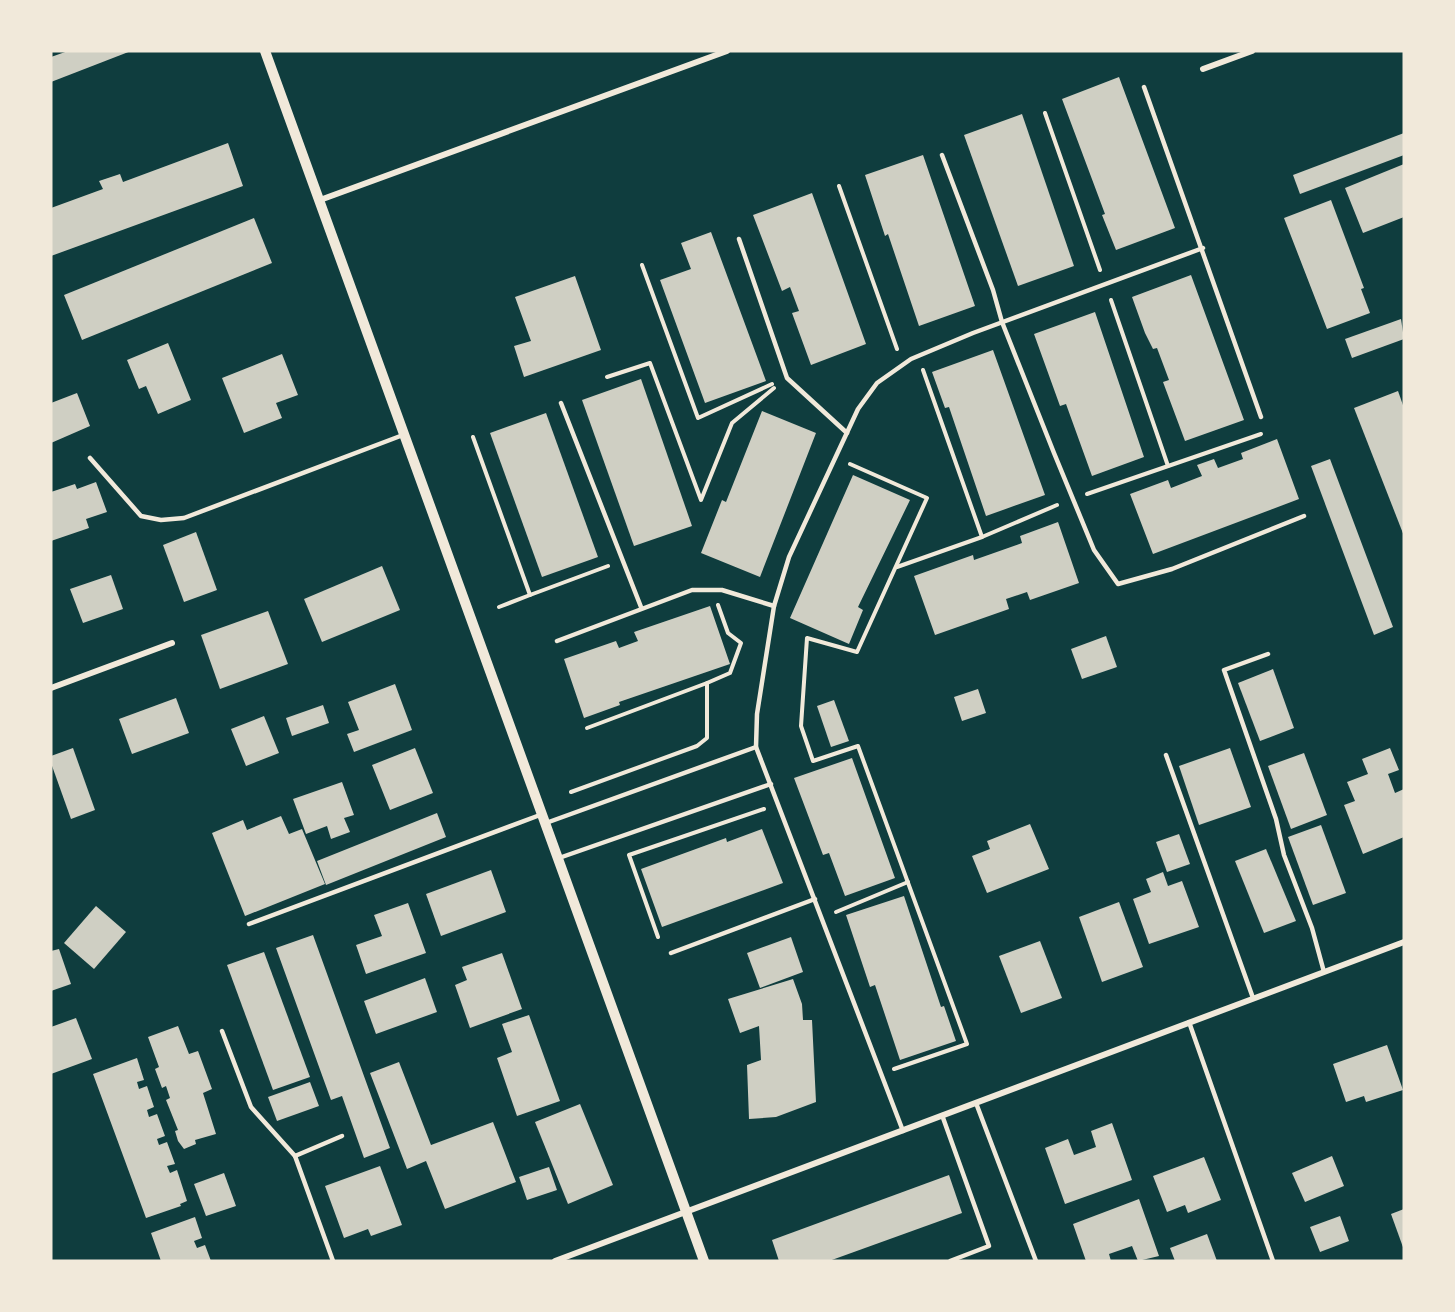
<svg xmlns="http://www.w3.org/2000/svg" width="1455" height="1312" font-family="Montserrat,sans-serif">
	<style>
		.building { fill: #cfcfc3 }
		.lines { fill: none; stroke-linecap: round; stroke-linejoin: round }
		.path { stroke: #f1e9da; stroke-width: 4 }
		.service { stroke: #f1e9da; stroke-width: 4.5 }
		.minor { stroke: #f1e9da; stroke-width: 6 }
		.tertiary { stroke: #f1e9da; stroke-width: 10 }
	</style>
	<rect width="100%" height="100%" fill="#0f3d3e"/>
	<g class="building">
		<polygon points="68,51 131,51 51,82 51,57"/>
		<polygon points="1119,77 1175,228 1116,250 1102,215 1105,214 1062,99"/>
		<polygon points="1022,114 1074,266 1018,286 964,135"/>
		<polygon points="1404,133 1404,155 1300,194 1293,175"/>
		<polygon points="228,143 243,186 51,256 51,208 103,189 99,181 120,174 123,182"/>
		<polygon points="923,155 975,306 919,326 888,234 885,236 865,175"/>
		<polygon points="1404,164 1404,217 1363,233 1345,188"/>
		<polygon points="812,193 866,344 811,365 792,313 799,311 790,287 782,291 753,215"/>
		<polygon points="1331,200 1364,288 1361,289 1370,313 1327,329 1284,218"/>
		<polygon points="254,218 272,263 82,340 64,295"/>
		<polygon points="711,232 766,381 705,403 660,280 691,269 681,243"/>
		<polygon points="1191,275 1244,420 1185,441 1163,382 1169,380 1157,348 1153,349 1145,333 1132,297"/>
		<polygon points="575,276 601,350 524,377 514,346 531,341 515,297"/>
		<polygon points="1095,312 1144,457 1092,476 1066,404 1060,406 1034,334"/>
		<polygon points="1401,319 1404,339 1352,358 1345,339"/>
		<polygon points="168,343 191,400 158,414 146,386 139,389 127,360"/>
		<polygon points="993,350 1045,495 986,516 949,407 945,408 932,372"/>
		<polygon points="282,354 298,395 276,403 282,418 244,433 222,378"/>
		<polygon points="641,379 692,526 634,546 582,400"/>
		<polygon points="1398,391 1404,408 1404,536 1354,408"/>
		<polygon points="77,393 90,426 51,443 51,403"/>
		<polygon points="762,411 816,433 760,577 701,553 722,500 726,502"/>
		<polygon points="546,413 598,557 542,577 490,433"/>
		<polygon points="1277,439 1299,499 1153,554 1130,494 1168,480 1171,488 1202,476 1197,465 1214,459 1218,468 1243,459 1241,453"/>
		<polygon points="1330,459 1393,627 1374,635 1311,466"/>
		<polygon points="853,475 910,500 858,607 863,610 849,644 790,618"/>
		<polygon points="96,482 107,512 86,519 89,528 51,541 51,492 75,484 77,489"/>
		<polygon points="1058,522 1079,583 1030,600 1027,592 1006,599 1009,609 935,635 914,576 973,555 974,560 1022,543 1020,536"/>
		<polygon points="196,532 217,590 184,602 163,545"/>
		<polygon points="382,566 400,610 322,642 304,599"/>
		<polygon points="111,575 123,609 83,623 70,589"/>
		<polygon points="710,606 730,664 619,702 620,705 584,718 564,659 616,641 619,648 638,641 634,632"/>
		<polygon points="268,611 288,664 220,689 201,635"/>
		<polygon points="1106,636 1117,667 1082,679 1071,649"/>
		<polygon points="1273,669 1294,728 1260,741 1238,683"/>
		<polygon points="395,684 412,730 354,752 347,734 359,730 348,702"/>
		<polygon points="978,689 986,713 962,721 954,697"/>
		<polygon points="176,698 189,733 132,754 119,719"/>
		<polygon points="834,700 849,741 831,747 817,706"/>
		<polygon points="323,705 329,723 292,736 286,718"/>
		<polygon points="264,716 279,753 246,766 231,729"/>
		<polygon points="73,748 95,810 71,819 51,763 51,756"/>
		<polygon points="415,748 433,793 390,810 372,765"/>
		<polygon points="1230,748 1251,807 1199,825 1179,766"/>
		<polygon points="1390,748 1399,770 1388,774 1395,793 1404,789 1404,837 1363,854 1344,805 1355,801 1347,782 1368,774 1362,759"/>
		<polygon points="1304,753 1327,815 1291,829 1268,766"/>
		<polygon points="852,758 895,878 845,896 829,853 823,855 794,778"/>
		<polygon points="342,782 354,815 344,818 350,832 331,839 327,826 306,834 293,799"/>
		<polygon points="437,813 446,837 326,885 317,861"/>
		<polygon points="281,816 289,834 302,829 325,884 245,916 212,833 243,820 247,830"/>
		<polygon points="1030,824 1049,869 987,893 972,856 990,849 987,841"/>
		<polygon points="1321,825 1346,893 1313,905 1288,837"/>
		<polygon points="762,829 783,883 662,927 641,869 726,838 727,842"/>
		<polygon points="1179,834 1190,864 1167,872 1156,842"/>
		<polygon points="1266,849 1296,921 1264,933 1235,861"/>
		<polygon points="491,870 506,912 441,936 426,894"/>
		<polygon points="1163,872 1168,886 1182,881 1199,927 1149,944 1133,899 1151,892 1146,879"/>
		<polygon points="904,896 941,1007 944,1006 956,1041 900,1060 875,985 870,987 846,915"/>
		<polygon points="1119,902 1143,967 1102,982 1079,917"/>
		<polygon points="408,903 426,953 366,974 356,945 382,936 374,915"/>
		<polygon points="96,906 126,932 94,969 64,943"/>
		<polygon points="313,935 390,1148 364,1158 342,1096 331,1100 276,948"/>
		<polygon points="791,937 803,972 760,988 747,953"/>
		<polygon points="1040,941 1062,998 1021,1013 999,956"/>
		<polygon points="59,949 71,984 51,991 51,951"/>
		<polygon points="264,952 310,1077 273,1090 227,965"/>
		<polygon points="502,953 522,1009 470,1028 455,985 467,980 462,967"/>
		<polygon points="425,978 437,1012 376,1034 364,1001"/>
		<polygon points="793,979 802,1004 803,1020 812,1020 816,1102 776,1117 749,1119 747,1065 761,1060 759,1026 740,1033 728,999"/>
		<polygon points="529,1015 560,1101 517,1116 497,1058 512,1052 502,1024"/>
		<polygon points="76,1018 92,1059 51,1074 51,1027"/>
		<polygon points="178,1026 189,1054 198,1051 212,1089 203,1093 216,1134 195,1140 196,1144 184,1149 178,1141 175,1131 178,1130 166,1100 170,1098 166,1086 162,1088 155,1069 159,1067 148,1037"/>
		<polygon points="1387,1045 1403,1090 1366,1102 1364,1096 1346,1102 1333,1064"/>
		<polygon points="137,1058 144,1080 137,1082 139,1089 147,1086 154,1107 147,1110 149,1117 157,1114 165,1136 157,1139 159,1145 167,1142 175,1164 167,1166 170,1173 177,1170 187,1201 180,1204 181,1206 146,1218 93,1074"/>
		<polygon points="399,1062 431,1145 493,1122 516,1182 445,1209 426,1161 407,1169 370,1073"/>
		<polygon points="310,1082 319,1106 277,1121 268,1097"/>
		<polygon points="580,1104 613,1185 568,1204 535,1122"/>
		<polygon points="1112,1123 1132,1180 1065,1204 1045,1148 1068,1139 1074,1155 1096,1147 1091,1131"/>
		<polygon points="1332,1156 1344,1186 1305,1202 1292,1173"/>
		<polygon points="1204,1157 1221,1200 1188,1213 1185,1205 1167,1212 1153,1176"/>
		<polygon points="380,1166 402,1225 371,1236 368,1229 344,1238 325,1186"/>
		<polygon points="549,1167 557,1190 527,1200 519,1177"/>
		<polygon points="224,1173 236,1206 206,1216 194,1184"/>
		<polygon points="949,1175 962,1213 829,1261 779,1261 772,1240"/>
		<polygon points="1139,1199 1159,1256 1138,1261 1132,1246 1109,1254 1111,1261 1086,1261 1073,1224"/>
		<polygon points="1404,1209 1404,1250 1391,1214"/>
		<polygon points="1340,1216 1349,1241 1320,1252 1310,1227"/>
		<polygon points="195,1217 202,1238 194,1241 197,1248 205,1245 211,1261 161,1261 151,1233"/>
		<polygon points="1207,1234 1217,1261 1175,1261 1170,1248"/>
	</g>
	<g class="lines">
		<g class="path">
			<polyline points="1045,113 1100,270"/>
			<polyline points="839,186 897,349"/>
			<polyline points="642,265 698,418 772,384"/>
			<polyline points="1111,300 1168,466"/>
			<polyline points="923,370 982,537"/>
			<polyline points="607,377 650,363 701,500 732,423 774,388"/>
			<polyline points="473,437 530,595 608,566"/>
			<polyline points="850,464 927,498 857,652 807,638 801,726 813,761 858,746 967,1044 894,1069"/>
			<polyline points="1087,494 1261,434"/>
			<polyline points="897,567 982,537 1057,505"/>
			<polyline points="499,607 530,595"/>
			<polyline points="587,728 707,683"/>
			<polyline points="571,792 697,746 707,738 707,683 730,673 741,643 728,633 718,605"/>
			<polyline points="836,912 908,882"/>
			<polyline points="658,937 629,855 764,809"/>
		</g>
		<g class="service">
			<polyline points="1144,87 1261,417"/>
			<polyline points="942,155 993,290 1002,322 1054,453 1094,550 1118,584 1172,569 1304,516"/>
			<polyline points="739,239 787,378 847,433"/>
			<polyline points="561,403 641,607"/>
			<polyline points="90,458 141,516 161,520 184,518 403,435"/>
			<polyline points="557,641 692,590 722,590 774,606"/>
			<polyline points="1268,654 1224,670 1276,819 1284,855 1312,928 1324,972"/>
			<polyline points="1166,755 1253,998"/>
			<polyline points="546,823 756,747"/>
			<polyline points="559,858 771,784"/>
			<polyline points="249,924 540,815"/>
			<polyline points="671,953 815,899"/>
			<polyline points="1189,1022 1273,1261"/>
			<polyline points="222,1031 251,1107 295,1156 333,1261"/>
			<polyline points="976,1103 1036,1261"/>
			<polyline points="942,1115 989,1246 950,1261"/>
			<polyline points="903,1131 756,747 757,714 774,606 789,557 858,409 877,383 911,359 973,333 1203,248"/>
			<polyline points="295,1156 342,1136"/>
		</g>
		<g class="minor">
			<polyline points="1203,69 1252,51"/>
			<polyline points="320,200 727,51"/>
			<polyline points="51,688 172,643"/>
			<polyline points="555,1261 1404,942"/>
		</g>
		<polyline class="tertiary" points="265,51 704,1261"/>
	</g>
	<rect width="1455" height="1312" fill="none" stroke="#f1e9da" stroke-width="105"/>
</svg>
